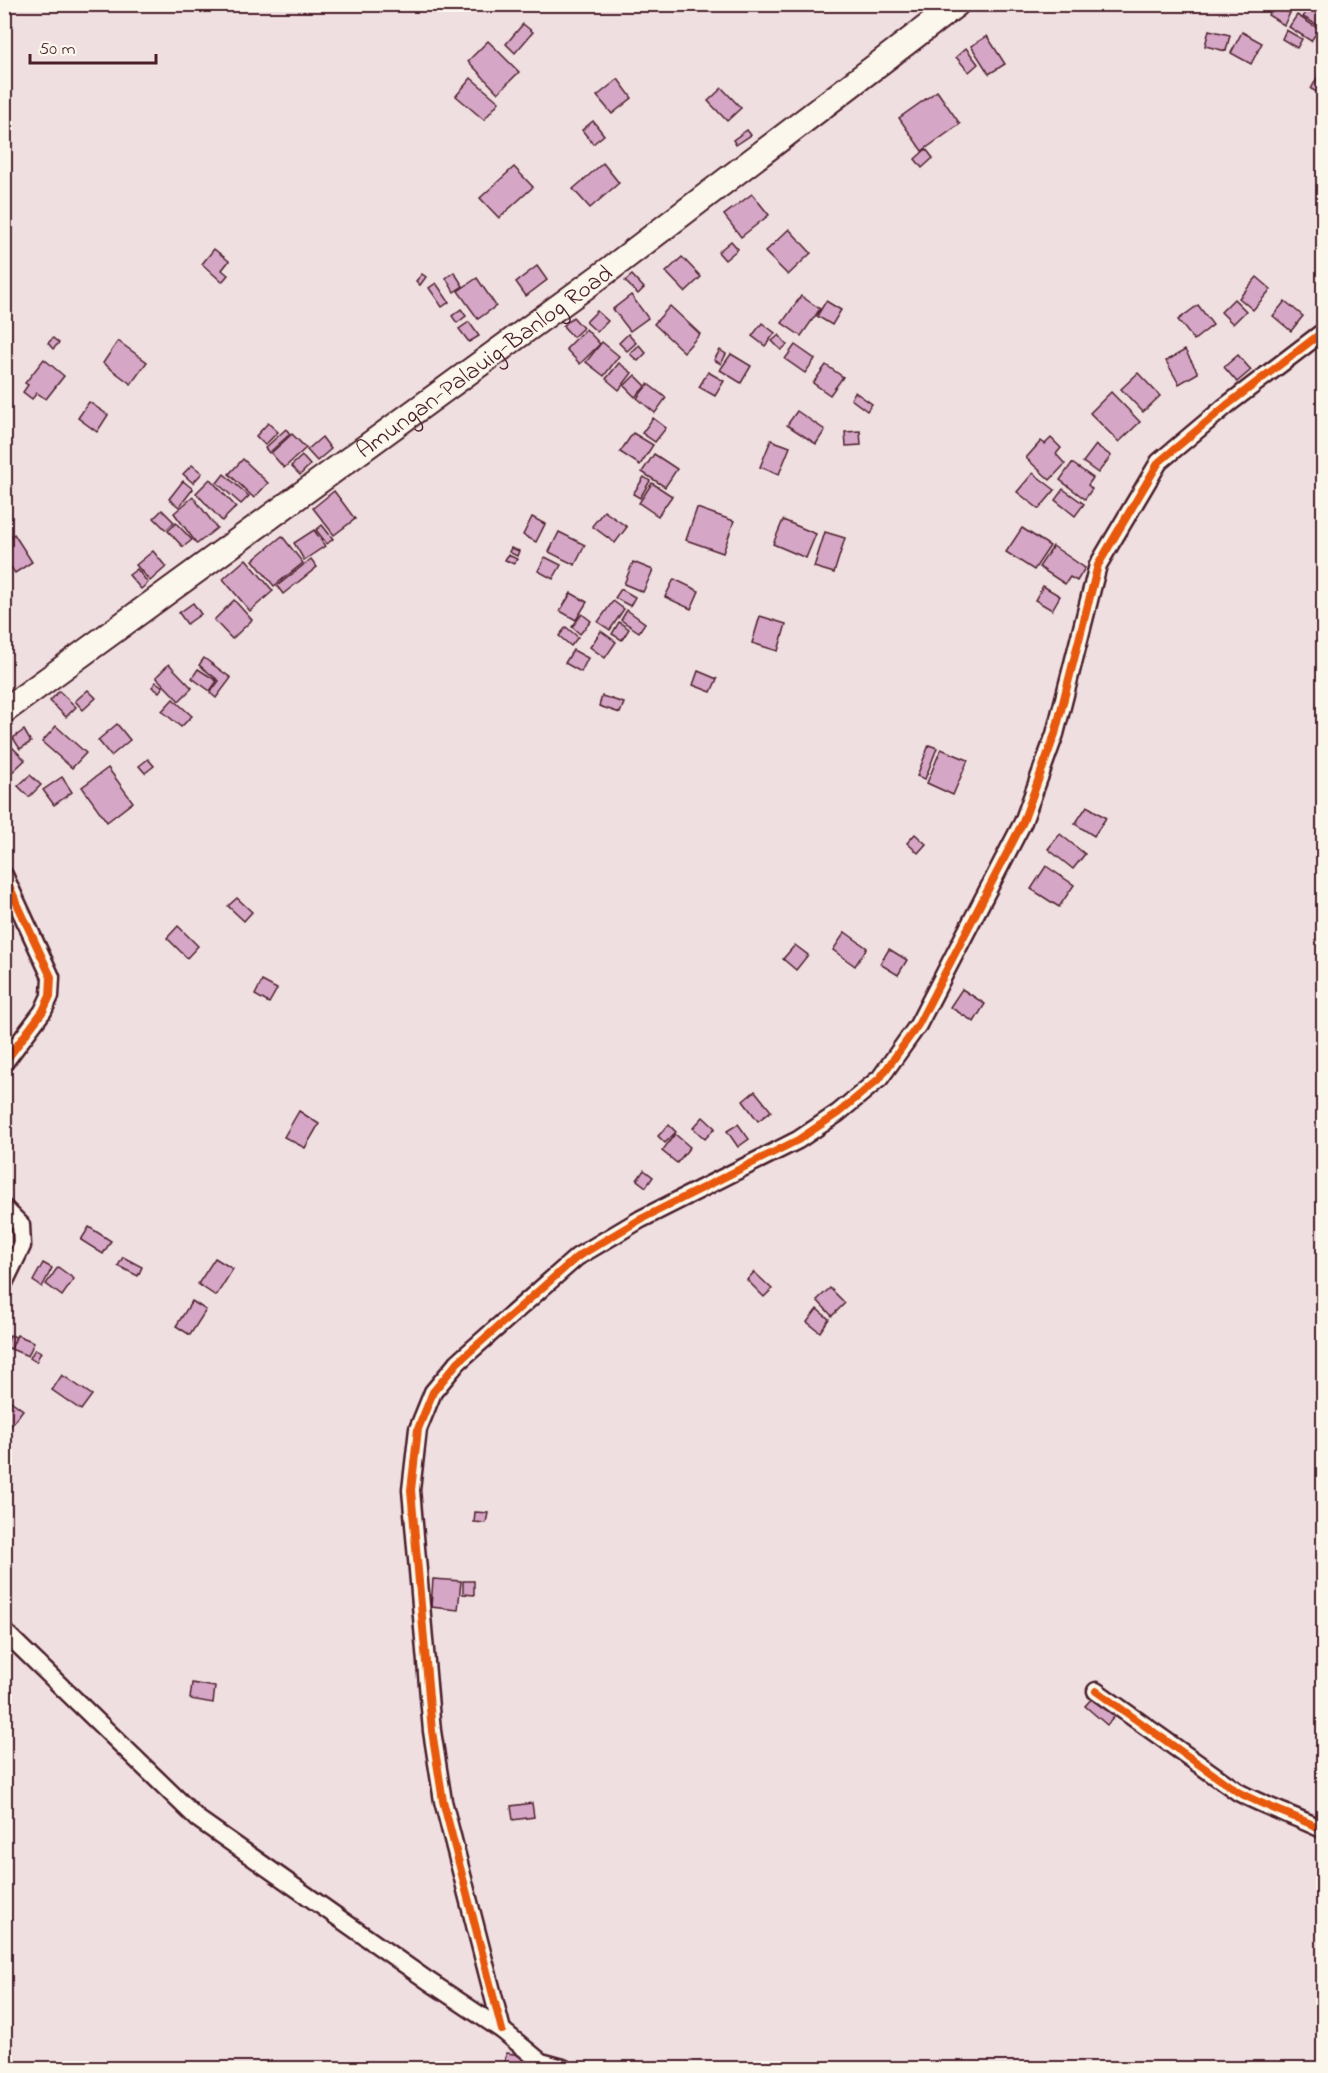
<svg xmlns="http://www.w3.org/2000/svg" width="1328" height="2073" font-family="'Indie Flower',sans-serif">
	<style>
		.building { fill: #d6a6c6; stroke: #4a1f2b; stroke-width: 1.5 }
		.lines { fill: none; stroke-linecap: round; stroke-linejoin: round }
		.minor-casing { stroke: #4a1f2b; stroke-width: 21 }
		.secondary-casing { stroke: #4a1f2b; stroke-width: 28 }
		.minor { stroke: #fbf7ec; stroke-width: 16 }
		.secondary { stroke: #fbf7ec; stroke-width: 24 }
		.cycleway-casing { stroke: #fbf7ec; stroke-width: 11 }
		.cycleway { stroke: #e8590c; stroke-width: 8 }
		.labels { text-anchor: middle; stroke-width: 6; stroke-linejoin: round; paint-order: stroke }
		.street-label { font-size: 24px; fill: #4a1f2b; stroke: #fbf7ec }
	</style>
	<rect width="100%" height="100%" fill="#f0dfe1"/>
	<filter id="ink" filterUnits="userSpaceOnUse"><feTurbulence type="fractalNoise" baseFrequency=".0167" numOctaves="2"/><feDisplacementMap in="SourceGraphic" scale="12" xChannelSelector="R" yChannelSelector="G"/><feConvolveMatrix kernelMatrix="1 2 1 2 8 2 1 2 1" color-interpolation-filters="sRGB"/></filter>
	<g filter="url(#ink)">
		<g class="building">
			<polygon points="1274,4 1290,13 1284,25 1268,15"/>
			<polygon points="1310,5 1324,13 1324,29 1303,17"/>
			<polygon points="1297,15 1319,29 1311,41 1289,27"/>
			<polygon points="523,24 533,32 515,53 506,44"/>
			<polygon points="1209,30 1230,35 1226,51 1205,46"/>
			<polygon points="1286,30 1302,39 1297,48 1282,39"/>
			<polygon points="1242,32 1262,43 1251,64 1231,53"/>
			<polygon points="987,36 1005,64 989,74 971,46"/>
			<polygon points="488,41 519,72 498,93 468,61"/>
			<polygon points="966,48 978,64 969,72 956,57"/>
			<polygon points="1323,67 1324,68 1324,96 1311,89"/>
			<polygon points="471,78 499,102 484,120 456,96"/>
			<polygon points="618,79 632,98 612,114 597,96"/>
			<polygon points="722,88 741,108 727,121 708,101"/>
			<polygon points="937,91 960,124 922,151 899,118"/>
			<polygon points="593,121 604,135 593,144 582,130"/>
			<polygon points="747,130 751,135 736,145 733,140"/>
			<polygon points="926,149 933,158 922,168 915,159"/>
			<polygon points="603,163 619,183 590,208 573,189"/>
			<polygon points="514,167 533,187 499,218 480,198"/>
			<polygon points="752,194 769,215 741,237 724,215"/>
			<polygon points="789,229 811,253 788,275 765,252"/>
			<polygon points="731,241 738,249 725,260 718,252"/>
			<polygon points="214,249 229,261 222,270 228,275 222,282 202,264"/>
			<polygon points="682,257 701,277 685,292 666,272"/>
			<polygon points="537,266 547,280 526,296 516,282"/>
			<polygon points="454,272 463,286 454,292 446,278"/>
			<polygon points="422,274 426,277 420,285 416,281"/>
			<polygon points="632,275 644,288 638,294 625,281"/>
			<polygon points="1257,277 1271,289 1253,310 1239,298"/>
			<polygon points="477,278 496,306 478,319 458,291"/>
			<polygon points="436,283 449,302 442,307 429,288"/>
			<polygon points="631,295 648,318 630,331 613,309"/>
			<polygon points="801,296 820,309 801,336 782,323"/>
			<polygon points="1234,299 1246,311 1233,324 1221,312"/>
			<polygon points="826,301 841,310 832,325 817,316"/>
			<polygon points="1285,301 1303,316 1291,331 1273,316"/>
			<polygon points="1198,305 1213,325 1194,340 1178,320"/>
			<polygon points="670,306 700,334 684,352 654,324"/>
			<polygon points="461,309 466,316 457,323 452,316"/>
			<polygon points="597,311 608,321 597,332 586,322"/>
			<polygon points="573,317 583,328 573,337 563,326"/>
			<polygon points="469,322 479,336 469,342 459,329"/>
			<polygon points="762,323 775,333 765,346 752,336"/>
			<polygon points="586,329 600,344 580,364 566,349"/>
			<polygon points="628,334 636,343 627,351 619,343"/>
			<polygon points="779,335 787,345 781,350 772,341"/>
			<polygon points="53,338 59,343 53,349 48,343"/>
			<polygon points="118,341 147,362 131,384 103,363"/>
			<polygon points="602,342 619,356 604,376 586,362"/>
			<polygon points="639,345 646,353 638,361 630,354"/>
			<polygon points="795,345 815,359 805,373 785,359"/>
			<polygon points="720,350 726,354 721,364 714,360"/>
			<polygon points="1185,350 1198,373 1179,384 1166,361"/>
			<polygon points="731,354 751,366 741,383 720,370"/>
			<polygon points="1238,355 1251,370 1237,382 1224,367"/>
			<polygon points="44,359 64,376 46,399 37,393 32,399 23,392 28,385 25,383"/>
			<polygon points="619,363 632,373 619,390 606,379"/>
			<polygon points="826,365 843,377 830,395 813,383"/>
			<polygon points="708,372 724,381 715,396 699,387"/>
			<polygon points="1138,373 1160,396 1143,412 1121,389"/>
			<polygon points="635,375 646,386 635,397 624,386"/>
			<polygon points="648,384 666,398 655,413 637,398"/>
			<polygon points="855,392 872,404 867,411 851,399"/>
			<polygon points="1111,392 1140,422 1119,442 1090,413"/>
			<polygon points="89,402 108,415 97,432 78,418"/>
			<polygon points="797,411 825,430 816,444 787,425"/>
			<polygon points="653,418 666,428 655,442 642,433"/>
			<polygon points="268,423 278,432 265,445 256,436"/>
			<polygon points="286,429 290,434 269,453 265,448"/>
			<polygon points="860,431 861,445 846,446 845,432"/>
			<polygon points="633,433 653,445 640,465 620,452"/>
			<polygon points="292,434 306,448 284,468 271,453"/>
			<polygon points="322,437 331,449 317,461 307,450"/>
			<polygon points="1051,438 1061,448 1056,454 1065,464 1050,480 1026,458 1041,441 1045,444"/>
			<polygon points="771,440 790,447 779,474 760,467"/>
			<polygon points="1096,445 1111,456 1098,473 1083,462"/>
			<polygon points="654,454 677,469 665,487 642,472"/>
			<polygon points="302,456 310,465 300,475 291,466"/>
			<polygon points="243,459 268,483 254,498 229,474"/>
			<polygon points="1072,463 1093,478 1088,485 1092,489 1085,499 1060,480"/>
			<polygon points="192,465 202,473 193,483 183,474"/>
			<polygon points="1033,473 1055,490 1039,509 1017,492"/>
			<polygon points="224,474 249,496 241,504 217,483"/>
			<polygon points="644,477 650,481 640,498 633,494"/>
			<polygon points="210,479 236,507 222,521 196,493"/>
			<polygon points="183,481 193,489 179,507 169,499"/>
			<polygon points="652,483 672,496 658,516 639,503"/>
			<polygon points="1063,489 1084,504 1075,516 1055,500"/>
			<polygon points="334,491 355,519 334,535 313,508"/>
			<polygon points="193,497 217,528 197,544 174,513"/>
			<polygon points="697,508 734,521 723,553 686,540"/>
			<polygon points="162,510 174,522 166,530 154,518"/>
			<polygon points="604,511 627,527 615,543 592,526"/>
			<polygon points="532,517 545,524 536,542 523,535"/>
			<polygon points="783,520 816,534 806,558 773,544"/>
			<polygon points="176,523 192,540 183,547 168,531"/>
			<polygon points="322,525 333,539 327,544 316,530"/>
			<polygon points="1022,528 1050,546 1034,570 1006,552"/>
			<polygon points="314,530 325,546 304,560 294,543"/>
			<polygon points="559,532 585,545 575,565 549,552"/>
			<polygon points="825,532 845,538 834,573 814,567"/>
			<polygon points="14,534 32,562 15,573 4,558 4,541"/>
			<polygon points="282,536 303,563 274,586 253,560"/>
			<polygon points="1053,546 1085,568 1077,581 1070,577 1065,584 1039,567"/>
			<polygon points="511,548 519,551 517,556 509,552"/>
			<polygon points="153,551 166,567 150,581 136,565"/>
			<polygon points="508,555 517,559 514,564 505,560"/>
			<polygon points="545,557 561,565 553,579 538,571"/>
			<polygon points="246,559 273,591 250,611 223,579"/>
			<polygon points="311,559 317,567 283,594 277,586"/>
			<polygon points="633,562 653,570 643,592 624,584"/>
			<polygon points="137,569 148,583 141,589 129,575"/>
			<polygon points="674,579 699,591 691,609 665,597"/>
			<polygon points="1043,586 1060,596 1052,610 1035,600"/>
			<polygon points="621,589 635,597 630,606 615,598"/>
			<polygon points="571,593 587,602 576,620 560,611"/>
			<polygon points="234,600 252,620 232,639 214,620"/>
			<polygon points="613,601 624,609 610,630 598,622"/>
			<polygon points="193,603 201,614 187,624 179,613"/>
			<polygon points="627,610 645,623 639,632 621,620"/>
			<polygon points="582,614 591,621 580,634 572,627"/>
			<polygon points="760,616 786,624 778,651 752,643"/>
			<polygon points="619,622 629,629 622,640 612,634"/>
			<polygon points="566,627 578,637 571,646 559,636"/>
			<polygon points="601,631 616,642 605,658 590,647"/>
			<polygon points="573,650 588,658 581,672 565,663"/>
			<polygon points="204,658 231,678 216,698 210,693 219,681 199,665"/>
			<polygon points="169,664 192,688 179,701 156,677"/>
			<polygon points="198,669 217,681 210,691 192,678"/>
			<polygon points="698,671 717,679 711,692 693,685"/>
			<polygon points="156,682 163,687 159,692 152,687"/>
			<polygon points="88,690 96,698 83,710 75,701"/>
			<polygon points="59,691 76,707 66,717 50,701"/>
			<polygon points="602,696 624,703 620,713 599,706"/>
			<polygon points="173,699 192,716 181,727 162,711"/>
			<polygon points="117,724 130,740 111,756 98,740"/>
			<polygon points="56,726 86,753 72,768 42,742"/>
			<polygon points="24,730 31,742 20,749 13,738"/>
			<polygon points="6,741 25,760 6,778 4,776 4,742"/>
			<polygon points="929,745 937,748 925,779 917,776"/>
			<polygon points="941,749 968,760 953,795 927,783"/>
			<polygon points="148,759 154,766 145,773 139,766"/>
			<polygon points="108,768 133,802 107,822 82,787"/>
			<polygon points="30,775 41,785 29,797 18,786"/>
			<polygon points="62,777 72,792 54,805 43,790"/>
			<polygon points="1087,806 1106,818 1094,836 1075,824"/>
			<polygon points="915,834 926,844 918,853 907,843"/>
			<polygon points="1060,834 1085,854 1073,869 1048,849"/>
			<polygon points="1046,866 1074,885 1059,907 1031,889"/>
			<polygon points="237,898 252,912 244,921 228,906"/>
			<polygon points="178,926 198,946 187,958 167,938"/>
			<polygon points="845,932 867,948 855,966 833,950"/>
			<polygon points="795,945 808,955 796,970 783,959"/>
			<polygon points="889,949 907,960 898,975 880,964"/>
			<polygon points="262,981 277,989 269,1003 255,995"/>
			<polygon points="962,989 985,1004 974,1022 950,1007"/>
			<polygon points="755,1091 771,1111 758,1121 743,1101"/>
			<polygon points="299,1111 319,1124 305,1148 284,1137"/>
			<polygon points="703,1117 715,1128 705,1139 693,1128"/>
			<polygon points="738,1124 749,1139 738,1147 727,1131"/>
			<polygon points="669,1125 676,1132 665,1143 658,1136"/>
			<polygon points="675,1134 690,1147 677,1163 662,1151"/>
			<polygon points="644,1170 653,1177 646,1187 637,1180"/>
			<polygon points="89,1227 111,1241 103,1254 81,1240"/>
			<polygon points="123,1257 142,1267 138,1276 118,1266"/>
			<polygon points="215,1258 233,1269 216,1296 198,1284"/>
			<polygon points="43,1263 52,1268 42,1287 33,1281"/>
			<polygon points="58,1267 74,1279 62,1296 46,1284"/>
			<polygon points="754,1272 772,1289 764,1297 747,1280"/>
			<polygon points="830,1288 845,1303 832,1316 817,1300"/>
			<polygon points="192,1301 206,1310 190,1335 176,1326"/>
			<polygon points="817,1309 829,1319 820,1332 807,1322"/>
			<polygon points="10,1335 16,1337 11,1349 6,1347"/>
			<polygon points="17,1335 34,1342 28,1356 11,1349"/>
			<polygon points="35,1349 41,1352 36,1362 30,1358"/>
			<polygon points="62,1375 92,1395 81,1410 52,1390"/>
			<polygon points="4,1396 23,1410 6,1432 4,1431"/>
			<polygon points="475,1512 488,1513 486,1523 474,1522"/>
			<polygon points="433,1579 461,1581 458,1610 431,1607"/>
			<polygon points="463,1581 474,1581 474,1595 463,1594"/>
			<polygon points="192,1683 215,1687 213,1703 190,1699"/>
			<polygon points="1094,1696 1116,1715 1107,1725 1085,1706"/>
			<polygon points="532,1803 534,1817 513,1820 511,1806"/>
			<polygon points="506,2053 528,2056 526,2068 504,2068"/>
		</g>
		<g class="lines">
			<g class="minor-casing">
				<g id="minor">
					<polyline points="4,875 51,977 50,996 43,1011 4,1063"/>
					<polyline points="4,1208 21,1225 22,1246 4,1283"/>
					<polyline points="4,1631 198,1819 427,1980 502,2030 541,2062 563,2068"/>
					<path d="M1096,1691L1238,1792C1266,1807 1295,1816 1324,1830"/>
					<polyline points="502,2030 443,1801 432,1731 411,1490 418,1429 433,1392 458,1362 577,1257 641,1219 798,1140 838,1113 880,1078 918,1025 1023,822 1055,734 1098,565 1159,462 1227,405 1324,331"/>
				</g>
			</g>
			<g class="secondary-casing">
				<g id="secondary">
					<path id="s1" d="M4,711L610,269L957,4"/>
				</g>
			</g>
			<use href="#minor" class="minor"/>
			<use href="#secondary" class="secondary"/>
			<g class="cycleway-casing">
				<g id="cycleway">
					<polyline points="4,875 51,977 50,996 43,1011 4,1063"/>
					<path d="M1096,1691L1238,1792C1266,1807 1295,1816 1324,1830"/>
					<polyline points="502,2030 443,1801 432,1731 411,1490 418,1429 433,1392 458,1362 577,1257 641,1219 798,1140 838,1113 880,1078 918,1025 1023,822 1055,734 1098,565 1159,462 1227,405 1324,331"/>
				</g>
			</g>
			<use href="#cycleway" class="cycleway"/>
		</g>
	</g>
	<g class="labels">
		<g class="street-label">
			<text dy="8" stroke="none"><textPath href="#s1" startOffset="594">Amungan-Palauig-Banlog Road</textPath></text>
		</g>
	</g>
	<rect width="1328" height="2073" fill="none" stroke="#fbf7ec" stroke-width="24"/>
	<rect x="12" y="12" width="1304" height="2049" fill="none" stroke="#4a1f2b" stroke-width="2" filter="url(#ink)"/>
	<path d="M30 54v9h126v-9" fill="none" stroke="#4a1f2b" stroke-width="3"/>
	<text x="39" y="54" font-size="18" fill="#4a1f2b" stroke="#fbf7ec" stroke-width="4.5" paint-order="stroke">50 m</text>
</svg>
